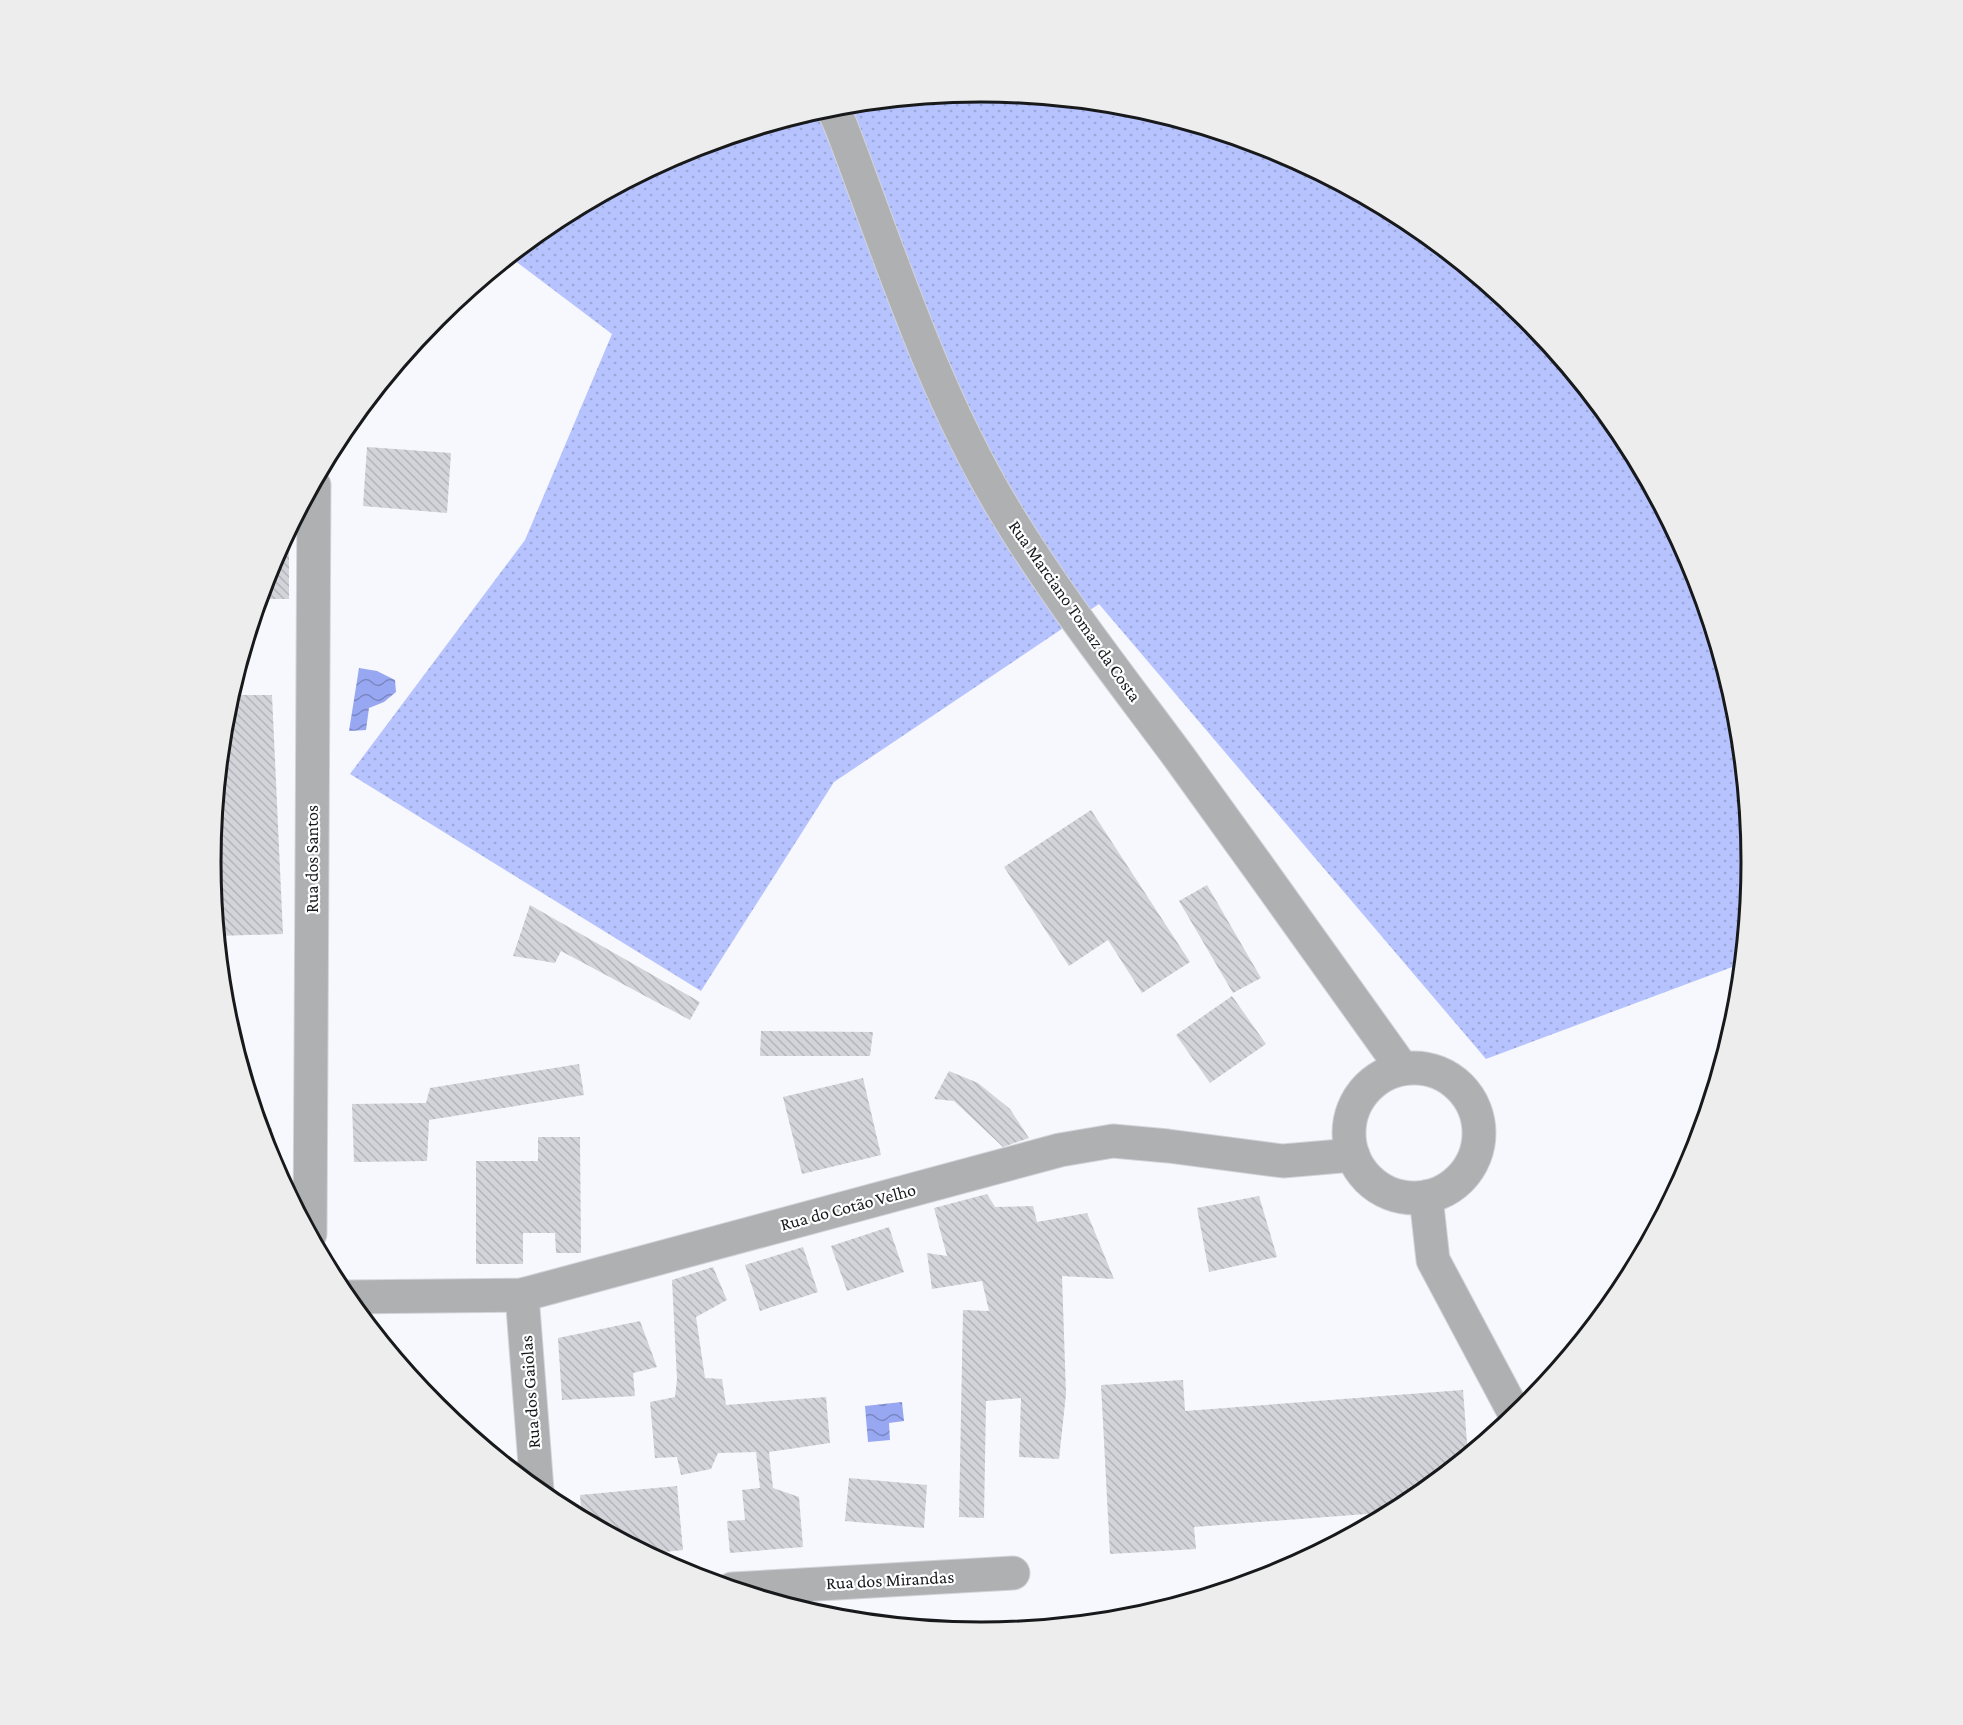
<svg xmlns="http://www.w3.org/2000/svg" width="1963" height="1725" font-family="'Crimson Pro',serif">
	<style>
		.grass { fill: url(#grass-dots) }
		.water { fill: url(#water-waves) }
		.building { fill: url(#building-back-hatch) }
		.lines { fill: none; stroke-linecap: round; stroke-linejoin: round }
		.street-casing { stroke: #d2d4da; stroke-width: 35 }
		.street { stroke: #afb0b2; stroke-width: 33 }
		.labels { text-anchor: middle; stroke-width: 4.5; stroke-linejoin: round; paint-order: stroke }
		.street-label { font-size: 18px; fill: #18191b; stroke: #fff }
		.rim { fill: none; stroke: #18191b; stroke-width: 3 }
	</style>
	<defs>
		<pattern id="grass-dots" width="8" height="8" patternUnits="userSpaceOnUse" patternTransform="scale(1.5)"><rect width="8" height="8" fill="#b6c3fe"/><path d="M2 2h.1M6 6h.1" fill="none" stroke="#9ca7d9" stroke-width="1.8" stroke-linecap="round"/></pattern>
		<pattern id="water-waves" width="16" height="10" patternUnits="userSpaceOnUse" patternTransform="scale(1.5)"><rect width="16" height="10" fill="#97a7f2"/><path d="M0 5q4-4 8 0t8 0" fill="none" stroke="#7a87c3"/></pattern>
		<pattern id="building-back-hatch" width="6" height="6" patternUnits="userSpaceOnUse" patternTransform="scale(1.5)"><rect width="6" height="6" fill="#d3d4da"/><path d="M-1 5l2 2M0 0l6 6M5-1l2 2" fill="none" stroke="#b4b5ba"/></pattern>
	</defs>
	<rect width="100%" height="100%" fill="#f6f8fe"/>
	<polygon class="grass" points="981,92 1132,106 1277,150 1410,222 1527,318 1623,434 1694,568 1738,712 1752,863 1743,963 1486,1059 1099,604 834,782 701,991 350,774 525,540 612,334 510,257 553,221 687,150 831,106"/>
	<g class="water">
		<polygon points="359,668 377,671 395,680 396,692 384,702 369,708 366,730 349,731"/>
		<polygon points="902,1402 904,1421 889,1423 890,1440 868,1442 865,1406"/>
	</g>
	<g class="building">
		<polygon points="367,447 451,453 447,513 363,506"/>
		<polygon points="282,544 289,544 289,599 260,599 269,567"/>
		<polygon points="231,695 272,695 283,934 218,936 211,862 225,712"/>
		<polygon points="1091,810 1190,962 1142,993 1108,940 1069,966 1004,867"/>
		<polygon points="1207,885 1261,978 1233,993 1179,901"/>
		<polygon points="530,905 700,1002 690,1020 561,951 555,963 513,956"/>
		<polygon points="1232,996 1266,1044 1210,1083 1176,1035"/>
		<polygon points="761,1031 873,1032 870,1056 760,1056"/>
		<polygon points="579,1064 584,1095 429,1120 427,1161 354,1162 352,1104 426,1103 430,1088"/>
		<polygon points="949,1071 978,1083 1010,1109 1029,1138 1003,1147 954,1101 934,1099"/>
		<polygon points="863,1078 881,1155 802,1174 783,1097"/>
		<polygon points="260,1128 272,1128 272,1163 269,1157"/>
		<polygon points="538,1137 580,1137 581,1253 556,1253 555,1233 523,1233 523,1264 476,1264 476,1161 538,1161"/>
		<polygon points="987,1194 995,1207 1033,1206 1037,1222 1087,1213 1114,1279 1062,1276 1066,1394 1059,1459 1019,1457 1021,1398 986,1401 984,1518 959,1517 963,1310 989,1311 982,1281 932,1289 927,1253 947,1256 934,1208"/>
		<polygon points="1259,1196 1277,1257 1209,1272 1197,1208"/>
		<polygon points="889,1227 904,1272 847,1291 831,1246"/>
		<polygon points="803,1247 818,1292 760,1311 745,1265"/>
		<polygon points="713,1267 727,1300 696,1317 705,1378 722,1379 726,1405 826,1397 830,1443 769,1452 773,1488 799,1497 803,1547 730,1553 727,1521 745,1520 742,1490 760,1488 756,1452 718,1453 711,1469 681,1475 677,1457 655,1458 650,1402 675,1397 677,1379 672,1280"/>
		<polygon points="640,1321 657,1367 633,1373 635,1396 562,1400 558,1338"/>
		<polygon points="1183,1380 1185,1411 1463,1390 1468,1456 1410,1504 1393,1512 1194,1527 1196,1549 1110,1554 1101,1385"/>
		<polygon points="849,1478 927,1485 924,1528 845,1521"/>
		<polygon points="677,1486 683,1550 647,1554 582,1519 580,1495"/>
	</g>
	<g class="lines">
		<g class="street-casing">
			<g id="street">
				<path d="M832,106L841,126C890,255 932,389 1003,508C1055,595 1119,676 1179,757C1254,860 1328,965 1402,1068"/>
				<circle cx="1414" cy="1133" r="65"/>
				<polyline points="1426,1197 1433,1260 1516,1416"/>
				<polyline points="310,1234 314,485"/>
				<polyline points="522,1295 537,1490"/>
				<polyline points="345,1297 522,1295 1060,1150 1113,1141 1168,1146 1283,1161 1353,1155"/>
				<polyline points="732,1589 1013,1573"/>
			</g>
		</g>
		<use href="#street" class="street"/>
	</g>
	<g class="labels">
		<g class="street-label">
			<text transform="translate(1075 611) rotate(55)" y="6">Rua Marciano Tomaz da Costa</text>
			<text transform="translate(312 859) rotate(-90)" y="6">Rua dos Santos</text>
			<text transform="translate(848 1207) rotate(-15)" y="6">Rua do Cotão Velho</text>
			<text transform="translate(530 1392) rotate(-94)" y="6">Rua dos Gaiolas</text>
			<text transform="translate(890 1580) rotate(-3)" y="6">Rua dos Mirandas</text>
		</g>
	</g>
	<path d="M0 0H1963V1725H0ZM221 862a760 760 0 1 1 1520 0a760 760 0 1 1-1520 0Z" fill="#ededed" fill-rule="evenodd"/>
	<path class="rim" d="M221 862a760 760 0 1 1 1520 0a760 760 0 1 1-1520 0Z"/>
</svg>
